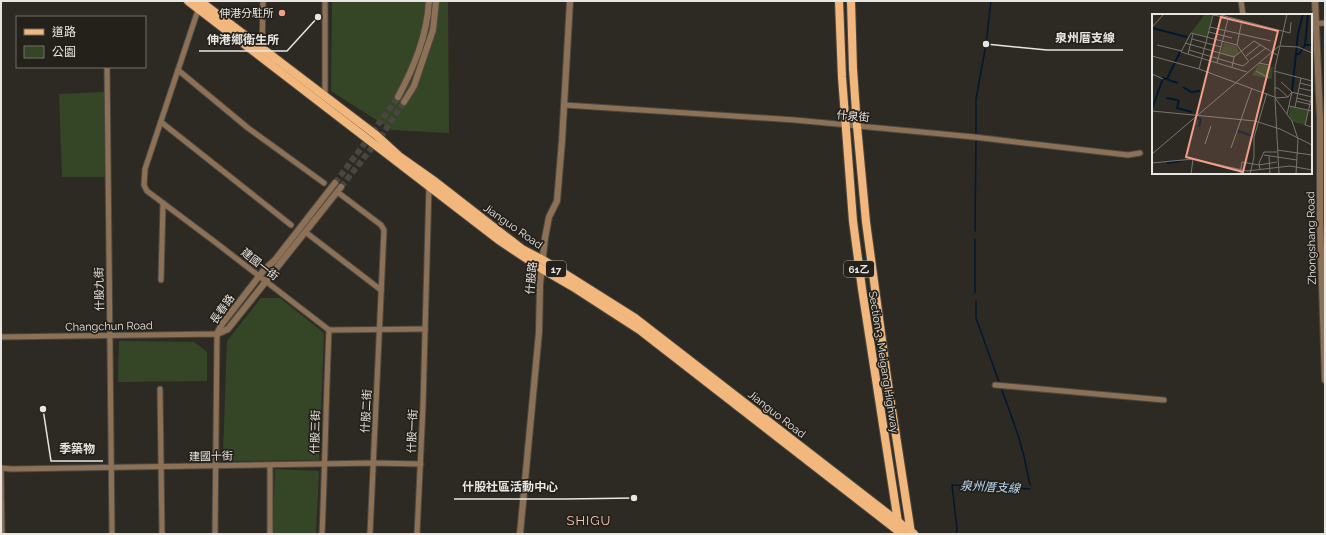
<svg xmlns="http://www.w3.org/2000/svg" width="1326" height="535" font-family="Raleway,'Noto Sans TC',sans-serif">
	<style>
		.green { fill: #354626 }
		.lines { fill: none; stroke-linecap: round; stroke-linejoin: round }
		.stream { stroke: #001830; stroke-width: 1.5 }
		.tertiary-tunnel { stroke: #494640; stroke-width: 6; stroke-dasharray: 6 3; stroke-linecap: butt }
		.minor-casing { stroke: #4b4842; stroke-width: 7 }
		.tertiary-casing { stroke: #4b4842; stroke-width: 8 }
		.primary-casing { stroke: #4b4842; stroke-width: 10 }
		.minor { stroke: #8d7156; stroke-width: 5 }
		.tertiary { stroke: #8d7156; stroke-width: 6 }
		.primary { stroke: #f1b77d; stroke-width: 8 }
		.poi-dot { fill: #f49e88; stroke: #24201a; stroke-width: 1.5 }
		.labels { text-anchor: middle; stroke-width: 3.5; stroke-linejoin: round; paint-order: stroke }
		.shield { fill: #24201a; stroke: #adaba6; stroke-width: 1 }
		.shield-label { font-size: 10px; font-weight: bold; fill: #e8e6e2 }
		.poi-label { font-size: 11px; fill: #e8e6e2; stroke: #24201a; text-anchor: end }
		.street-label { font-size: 11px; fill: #e8e6e2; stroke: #24201a }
		.water-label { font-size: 12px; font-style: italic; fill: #b9d9f6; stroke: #24201a }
		.quarter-label { font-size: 13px; letter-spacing: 1px; fill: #fbc9bb; stroke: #24201a }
		.inset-river { fill: none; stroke: #001830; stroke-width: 2 }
		.inset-road { fill: none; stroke: #787570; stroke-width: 1 }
		.view { fill: #f49e88; fill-opacity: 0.15; stroke: #f49e88; stroke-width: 2 }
		.inset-edge { fill: none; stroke: #e8e6e2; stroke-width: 2 }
		.leader { fill: none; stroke: #e8e6e2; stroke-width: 1.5 }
		.callout-dot { fill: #e8e6e2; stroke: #24201a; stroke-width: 1.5 }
		.callout-label { font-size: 12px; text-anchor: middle; font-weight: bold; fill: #e8e6e2; stroke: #24201a; stroke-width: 3.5; stroke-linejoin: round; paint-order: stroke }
	</style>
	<rect width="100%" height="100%" fill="#2d2a24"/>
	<g class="green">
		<polygon points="332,1 448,1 449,133 392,130 331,91"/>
		<polygon points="104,92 105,177 62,177 59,94"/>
		<polygon points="261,298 280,298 324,333 319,460 228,461 223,454 227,341"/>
		<polygon points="119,341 194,342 207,352 207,381 118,382"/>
		<polygon points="275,469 319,471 316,534 273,534"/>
	</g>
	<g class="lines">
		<g class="stream">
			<polyline points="976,133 976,99 986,44 991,1"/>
			<polyline points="975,231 976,141"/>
			<polyline points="975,293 975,239"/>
			<polyline points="976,301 976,318 999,382"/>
			<polyline points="1002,390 1018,435 1024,456 1030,485"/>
			<polyline points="956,534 957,530 952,485 1030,489"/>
		</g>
		<g class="tertiary-tunnel">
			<polyline points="335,183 362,147 398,97"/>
			<polyline points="341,187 382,135 404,102"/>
		</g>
		<g class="minor-casing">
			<g id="minor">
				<polyline points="1241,1 1243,15"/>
				<polyline points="199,7 145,169 144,185 147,191 215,242 329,330 425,329"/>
				<polyline points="1311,24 1325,23"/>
				<polyline points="262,49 263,1"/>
				<polyline points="107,67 112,534"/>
				<polyline points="178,70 248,128 324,183"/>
				<polyline points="325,96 325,1"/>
				<polyline points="564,105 795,120 974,137 1128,155 1140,153"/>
				<polyline points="161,122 291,225"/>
				<polyline points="340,194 381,225 384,230 370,534"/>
				<polyline points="308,234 381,290"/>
				<polyline points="161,280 163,203"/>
				<polyline points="1,337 217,334 215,534"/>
				<polyline points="995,385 1164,400"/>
				<polyline points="160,389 162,534"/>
				<polyline points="1,468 11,469 373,463 421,464"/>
				<polyline points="1,470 2,534"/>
				<polyline points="270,534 270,466"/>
				<path d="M322,534C325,466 326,398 329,330"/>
				<polyline points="417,534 423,406 429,186"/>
			</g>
		</g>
		<g class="tertiary-casing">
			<g id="tertiary">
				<polyline points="1315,1 1320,119 1320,220 1325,380"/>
				<path d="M398,97C414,67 427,36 429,1"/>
				<polyline points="404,102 414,86 433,30 436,1"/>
				<polyline points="217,334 228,329 341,187"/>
				<polyline points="217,334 222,324 264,270 275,260 335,183"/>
				<polyline points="520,534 539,332 540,284 545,238 549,217 557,201 562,141 570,1"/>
			</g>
		</g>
		<g class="primary-casing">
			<g id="primary">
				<polyline points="188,1 500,241 542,269 573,287 641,331 902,534"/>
				<polyline points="200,1 376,135 399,156 433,180 522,249 543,260 635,318 914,534"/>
				<polyline points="839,1 842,77 853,221 862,289 898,522"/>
				<polyline points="851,1 853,69 857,126 866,222 887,377 911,533"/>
			</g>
		</g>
		<use href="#minor" class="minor"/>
		<use href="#tertiary" class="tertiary"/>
		<use href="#primary" class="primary"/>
	</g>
	<circle class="poi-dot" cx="282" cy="13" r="4"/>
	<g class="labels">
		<g class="shield">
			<rect x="546" y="261" width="20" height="16" rx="3"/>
			<rect x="844" y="261" width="30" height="16" rx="3"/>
		</g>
		<g class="shield-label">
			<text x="556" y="273">17</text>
			<text x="859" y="273">61乙</text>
		</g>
		<g class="poi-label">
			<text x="274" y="17">伸港分駐所</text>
		</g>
		<g class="street-label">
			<text transform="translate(853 116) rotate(5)" y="4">什泉街</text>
			<text transform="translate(513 226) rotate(35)" y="4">Jianguo Road</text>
			<text transform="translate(1311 238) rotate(-91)" y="4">Zhongshang Road</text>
			<text transform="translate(260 264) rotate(38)" y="4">建國一街</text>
			<text transform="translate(531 278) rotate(-85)" y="4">什股路</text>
			<text transform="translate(99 289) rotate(-91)" y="4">什股九街</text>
			<text transform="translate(222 309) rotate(-55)" y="4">長春路</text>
			<text transform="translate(109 326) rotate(-1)" y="4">Changchun Road</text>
			<text transform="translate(884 362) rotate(81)" y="4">Section 3, Meigang Highway</text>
			<text transform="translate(366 411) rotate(-87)" y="4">什股二街</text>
			<text transform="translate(777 414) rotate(38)" y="4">Jianguo Road</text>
			<text transform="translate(412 431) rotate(-88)" y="4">什股一街</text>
			<text transform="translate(315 432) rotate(-89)" y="4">什股三街</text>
			<text transform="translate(211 456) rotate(-1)" y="4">建國十街</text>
		</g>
		<g class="water-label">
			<text transform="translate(990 487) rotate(3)" y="4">泉州厝支線</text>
		</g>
		<g class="quarter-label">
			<text x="589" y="525">SHIGU</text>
		</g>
	</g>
	<g transform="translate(1152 14)">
		<rect width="160" height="160" fill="#2d2a24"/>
		<path d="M53,0L60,2L55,23L39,19ZM72,29L84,32L87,39L82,43L69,39ZM107,50L121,53L120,65L100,61ZM138,92L156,97L153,111L141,108L137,101Z" fill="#354626"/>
		<path class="inset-river" d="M156,0L153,31H160M0,14L35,23M145,40H147L153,31M15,65L28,38M31,73L39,78L48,77M140,78L146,20L151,0M14,84L26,86M27,86L25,94L40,98M0,95L11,64L26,69M44,104L49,105L47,113M86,117L101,122M15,149L29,147"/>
		<path class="inset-road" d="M57,0L71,3M65,0L138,19L139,8M135,0L123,54V84L140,107L146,125L144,160M90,6L85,31L97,48M0,13L12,0M58,13L119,27M57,18L80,24M40,25L69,33M33,29L82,43M5,31L30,37M85,31L39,19L29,38L95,58M128,32L146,33L160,39M37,36L91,52L96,48M36,40L41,20M0,42L47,55L125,84L136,83L140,78M94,42L108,31M98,46L114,34M65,49L76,5M107,49L117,51L119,45M80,53L82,43L102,27L125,41M47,55L61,1M104,57L117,64M122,57L160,67M0,60L11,65M129,68L140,78L135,100M148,69L160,72M122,74H126L136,83M147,74L160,77M139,78L160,83M160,81L153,111L160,113M145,84L160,88M123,85L127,160M144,87L160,91M137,92L160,97M143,93L149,64M0,97L103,107L128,115L160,131M53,130L59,112M79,134L100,74M125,136L160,141M0,140L127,32M112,141L145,146M117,142L118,160M0,149L41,145L95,157L138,152L160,156M108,156L107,149L112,138H125M39,160L41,145M88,160L90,148L107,151L125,148M98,160L102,143V123L115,79"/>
		<path class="view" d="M69,3L126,17L91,158L34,143Z"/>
		<rect width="160" height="160" class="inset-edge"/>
	</g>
	<path class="leader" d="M986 44L1047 50H1123M318 17L287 51H199M43 409L51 461H103M634 498L566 499H454"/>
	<g class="callout-dot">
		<circle cx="986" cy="44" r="4"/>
		<circle cx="318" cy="17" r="4"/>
		<circle cx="43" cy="409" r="4"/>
		<circle cx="634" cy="498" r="4"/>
	</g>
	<g class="callout-label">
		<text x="1085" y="42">泉州厝支線</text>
		<text x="243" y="44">伸港鄉衛生所</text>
		<text x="77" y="453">季築物</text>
		<text x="510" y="491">什股社區活動中心</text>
	</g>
	<rect width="1326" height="535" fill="none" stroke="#e8e6e2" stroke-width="4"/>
	<rect x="16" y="16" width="130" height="52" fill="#24201a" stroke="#726f6a"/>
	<rect x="24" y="29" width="20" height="6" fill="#f1b77d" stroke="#726f6a"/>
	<text x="52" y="36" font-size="12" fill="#e8e6e2">道路</text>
	<rect x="24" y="46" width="20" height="12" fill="#354626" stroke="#726f6a"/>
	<text x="52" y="56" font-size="12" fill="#e8e6e2">公園</text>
</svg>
